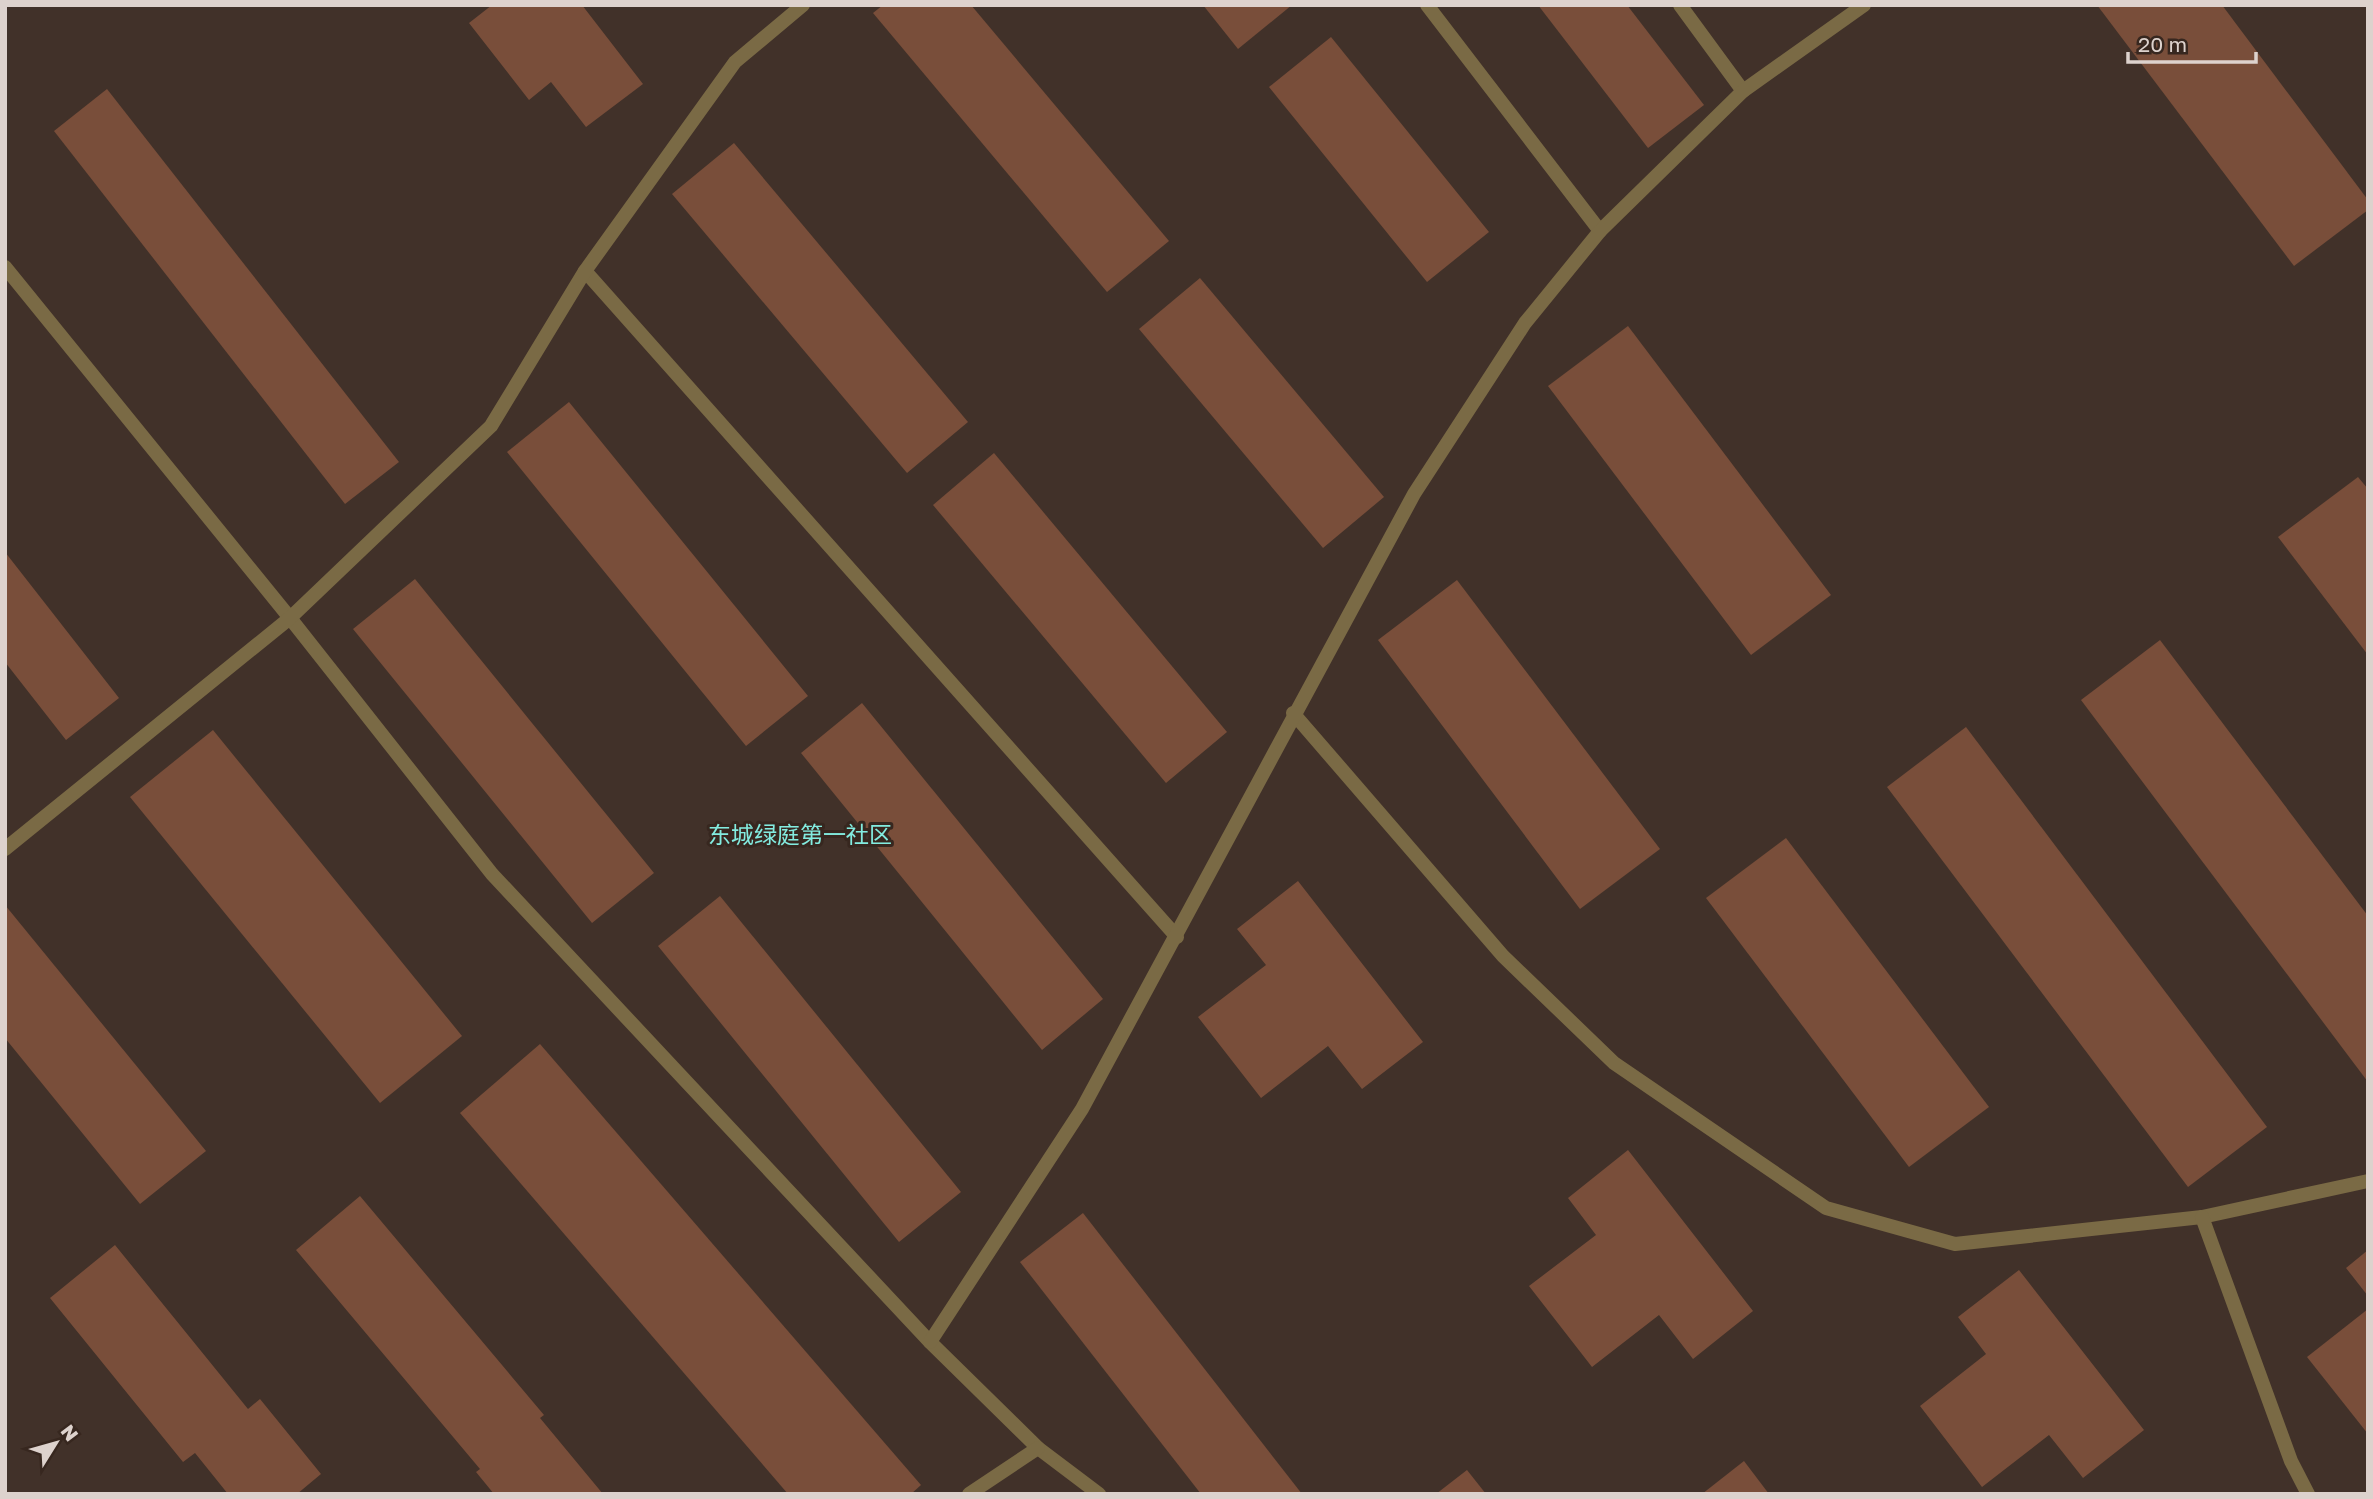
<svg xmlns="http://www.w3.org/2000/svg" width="2373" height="1499" font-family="'Golos Text','Noto Sans SC',sans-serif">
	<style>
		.building { fill: #794e3a }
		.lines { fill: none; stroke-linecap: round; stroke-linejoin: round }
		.service { stroke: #7a6a45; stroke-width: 14 }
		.minor { stroke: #7a6a45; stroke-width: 14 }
		.labels { text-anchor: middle; stroke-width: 6; stroke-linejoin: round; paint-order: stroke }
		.quarter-label { font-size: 23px; fill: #83ece0; stroke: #37271f }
	</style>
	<rect width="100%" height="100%" fill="#413129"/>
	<g class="building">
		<polygon points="492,5 582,5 643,84 586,127 551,82 529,100 469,23"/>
		<polygon points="883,5 971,5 1169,241 1107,292 873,13"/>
		<polygon points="1203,5 1292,5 1238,49"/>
		<polygon points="1538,5 1627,5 1704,105 1648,148"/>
		<polygon points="2097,5 2222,5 2368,200 2368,210 2294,266"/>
		<polygon points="1331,37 1489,232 1427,282 1269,87"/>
		<polygon points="107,89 399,462 345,504 54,131"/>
		<polygon points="734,143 968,422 907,473 672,194"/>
		<polygon points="1200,278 1384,497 1323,548 1139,329"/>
		<polygon points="1628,326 1831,595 1751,655 1548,386"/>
		<polygon points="569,402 808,696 746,746 507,452"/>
		<polygon points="994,453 1227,732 1166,783 933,505"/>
		<polygon points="2358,477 2368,489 2368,655 2278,537"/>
		<polygon points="5,552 119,698 66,740 5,662"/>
		<polygon points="415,579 654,873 592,923 353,629"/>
		<polygon points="1457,580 1660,849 1580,909 1378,640"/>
		<polygon points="2160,640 2368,916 2368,1082 2081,700"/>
		<polygon points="862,703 1103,999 1042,1050 801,753"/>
		<polygon points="1966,727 2267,1127 2188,1187 1887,787"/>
		<polygon points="213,730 462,1036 380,1103 130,797"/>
		<polygon points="1786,838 1989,1107 1909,1167 1706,898"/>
		<polygon points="1298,881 1423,1042 1362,1089 1328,1046 1261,1098 1198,1017 1266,965 1237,929"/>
		<polygon points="720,896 961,1192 899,1242 658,946"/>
		<polygon points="5,905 206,1151 140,1204 5,1038"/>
		<polygon points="540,1044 921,1485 911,1494 788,1494 460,1113"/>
		<polygon points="1628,1150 1753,1311 1693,1359 1659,1315 1592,1367 1529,1286 1596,1235 1568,1198"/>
		<polygon points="360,1196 544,1415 540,1418 603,1494 494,1494 476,1472 480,1469 296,1250"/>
		<polygon points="1083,1213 1302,1494 1201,1494 1020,1262"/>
		<polygon points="115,1245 248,1409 260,1399 321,1474 297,1494 228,1494 195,1453 183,1462 50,1298"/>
		<polygon points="2368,1250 2368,1296 2346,1268"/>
		<polygon points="2019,1270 2144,1430 2083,1478 2049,1435 1982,1487 1920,1406 1986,1354 1958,1317"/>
		<polygon points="2368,1309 2368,1434 2307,1357"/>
		<polygon points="1744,1461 1769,1494 1702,1494"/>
		<polygon points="1467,1470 1486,1494 1436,1494"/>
	</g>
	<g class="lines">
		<polyline class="service" points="585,271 1177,937"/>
		<g class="minor">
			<polyline points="1427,5 1600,231"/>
			<polyline points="1680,5 1743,91"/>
			<polyline points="5,267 290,618 492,874 930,1342 1038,1448 1099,1494"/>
			<polyline points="1293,713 1503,956 1614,1063 1826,1208 1955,1244 2202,1217 2368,1181"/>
			<polyline points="5,849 290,618 491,426 585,271 735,62 803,5"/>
			<polyline points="2202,1217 2291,1461 2308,1494"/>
			<polyline points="930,1342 1082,1109 1414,494 1525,323 1600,231 1743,91 1864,5"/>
			<polyline points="969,1494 1038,1448"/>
		</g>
	</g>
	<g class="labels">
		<g class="quarter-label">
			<text x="800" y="843">东城绿庭第一社区</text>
		</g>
	</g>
	<rect width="2373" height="1499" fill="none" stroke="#ddd2cd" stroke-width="14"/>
	<g transform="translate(56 1443) rotate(53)" stroke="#37271f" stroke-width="5" paint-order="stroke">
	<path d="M0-5L12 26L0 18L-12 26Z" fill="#ddd2cd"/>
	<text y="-10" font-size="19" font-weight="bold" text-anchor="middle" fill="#ddd2cd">N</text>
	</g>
	<path d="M2128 52v10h128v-10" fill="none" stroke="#ddd2cd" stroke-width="3.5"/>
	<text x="2138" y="52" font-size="21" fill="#ddd2cd" stroke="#37271f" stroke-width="5" paint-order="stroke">20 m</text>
</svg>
